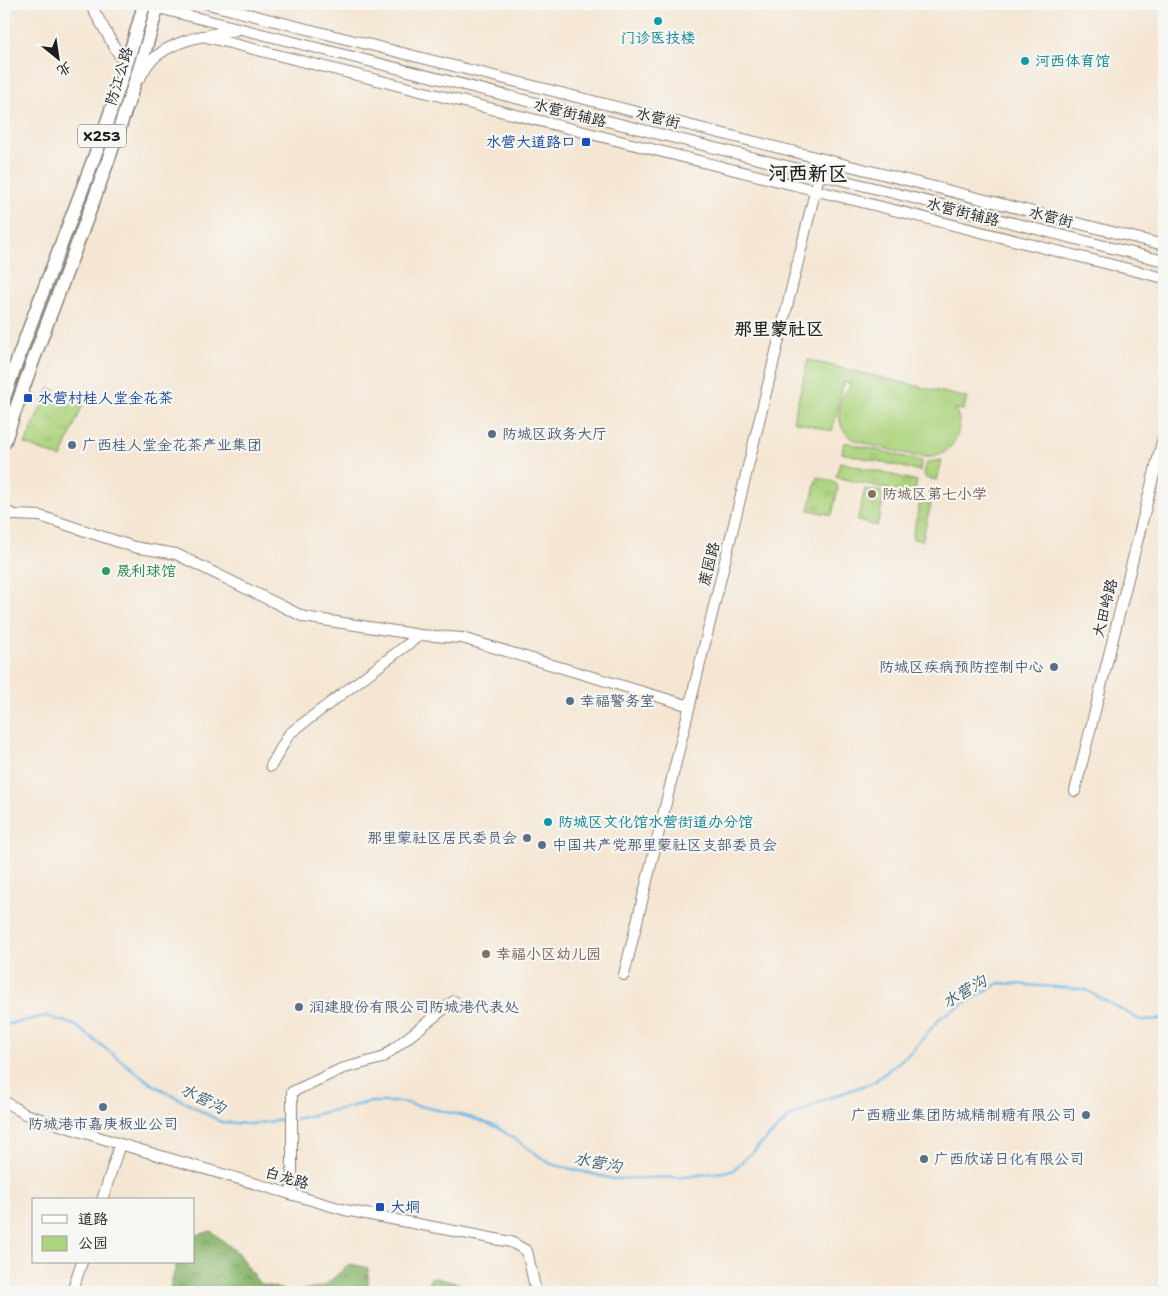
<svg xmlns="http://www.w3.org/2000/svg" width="1168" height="1296" font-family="'Shantell Sans','LXGW WenKai TC',sans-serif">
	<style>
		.grass { fill: url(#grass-tufts); stroke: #64784e }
		.forest { fill: url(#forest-crowns); stroke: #536945 }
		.green { fill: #add47f; stroke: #64784e }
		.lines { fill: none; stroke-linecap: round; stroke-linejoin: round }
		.stream { stroke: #6fbae8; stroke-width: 2.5 }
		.minor-casing { stroke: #888178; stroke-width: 12 }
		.major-casing { stroke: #888178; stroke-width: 15 }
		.minor { stroke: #fff; stroke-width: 10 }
		.major { stroke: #fff; stroke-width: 12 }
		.culture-dot { fill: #0f9aa8; stroke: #f6f6f2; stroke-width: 2 }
		.transit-dot { fill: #1a4fb4; stroke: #f6f6f2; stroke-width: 2 }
		.service-dot { fill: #5c6f8a; stroke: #f6f6f2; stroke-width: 2 }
		.education-dot { fill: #8d6e63; stroke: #f6f6f2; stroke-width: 2 }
		.leisure-dot { fill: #2e9e5b; stroke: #f6f6f2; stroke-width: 2 }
		.labels { text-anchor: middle; stroke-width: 4.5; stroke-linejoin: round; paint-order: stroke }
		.shield { fill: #f6f6f2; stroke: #5d5d5c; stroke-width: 1 }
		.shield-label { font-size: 14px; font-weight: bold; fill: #1c1c1c }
		.culture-label { font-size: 15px; fill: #0d838f; stroke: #f6f6f2; text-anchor: start }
		.street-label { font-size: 15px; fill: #1c1c1c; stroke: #f6f6f2 }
		.transit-label { font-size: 15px; fill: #164399; stroke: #f6f6f2; text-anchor: start }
		.service-label { font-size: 15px; fill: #4e5e75; stroke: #f6f6f2; text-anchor: start }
		.education-label { font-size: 15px; fill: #785e54; stroke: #f6f6f2; text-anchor: start }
		.leisure-label { font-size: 15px; fill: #27864d; stroke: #f6f6f2; text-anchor: start }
		.water-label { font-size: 16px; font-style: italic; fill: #3d5b6e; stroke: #f6f6f2 }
		.quarter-label { font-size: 18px; font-weight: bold; fill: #1c1c1c; stroke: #f6f6f2 }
		.district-label { font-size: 20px; font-weight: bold; fill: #1c1c1c; stroke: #f6f6f2 }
	</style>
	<defs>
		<pattern id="grass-tufts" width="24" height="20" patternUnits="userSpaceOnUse" patternTransform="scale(1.25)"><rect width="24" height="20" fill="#add47f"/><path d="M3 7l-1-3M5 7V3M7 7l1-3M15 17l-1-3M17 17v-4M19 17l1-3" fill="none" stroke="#94b56d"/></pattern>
		<pattern id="forest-crowns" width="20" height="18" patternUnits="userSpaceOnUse" patternTransform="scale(1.25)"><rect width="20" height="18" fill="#8ab66e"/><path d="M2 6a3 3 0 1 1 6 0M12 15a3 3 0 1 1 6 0" fill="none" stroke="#70935a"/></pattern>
	</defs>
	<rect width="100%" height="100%" fill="#f6f6f2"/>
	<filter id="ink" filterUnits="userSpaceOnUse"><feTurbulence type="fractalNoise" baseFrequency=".02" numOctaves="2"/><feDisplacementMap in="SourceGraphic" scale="10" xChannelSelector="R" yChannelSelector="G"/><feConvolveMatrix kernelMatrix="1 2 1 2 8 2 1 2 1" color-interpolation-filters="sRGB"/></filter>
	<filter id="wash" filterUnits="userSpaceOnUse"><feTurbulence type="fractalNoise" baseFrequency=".0096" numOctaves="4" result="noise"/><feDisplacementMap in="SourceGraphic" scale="20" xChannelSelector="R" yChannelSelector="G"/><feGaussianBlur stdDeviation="1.12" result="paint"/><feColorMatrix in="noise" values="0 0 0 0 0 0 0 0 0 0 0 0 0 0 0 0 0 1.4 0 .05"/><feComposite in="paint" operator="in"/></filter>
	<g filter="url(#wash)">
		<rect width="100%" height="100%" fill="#f5e6d3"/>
		<g class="grass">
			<polygon points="49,388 81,399 83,404 61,458 25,444"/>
			<polygon points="844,442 922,461 920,471 842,453"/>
			<polygon points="942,460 937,480 926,478 924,474 927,462"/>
			<polygon points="840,462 917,481 914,495 836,477"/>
			<polygon points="817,477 835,482 838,488 832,515 809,510"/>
			<polygon points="865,489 881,492 884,497 877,526 857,521"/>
			<polygon points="920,502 931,504 922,541 912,538"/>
		</g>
		<g class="forest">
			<polygon points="211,1231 237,1252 259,1283 291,1292 324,1286 350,1264 368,1268 368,1292 169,1292 177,1262 194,1262 194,1236"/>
			<polygon points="431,1277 486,1290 486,1292 426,1292"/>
		</g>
		<path class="green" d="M808,360L967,398L963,410L955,409C967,429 951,459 926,457C916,457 864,444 855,440C832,429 837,398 852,384L844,382L832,431L793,421Z"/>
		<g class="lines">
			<g class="stream">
				<polyline points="4,1025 46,1016 75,1025 150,1083 221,1122 250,1124 290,1119"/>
				<polyline points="295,1119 371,1102 402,1102 469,1117 497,1127 551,1164 613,1179 683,1177 732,1171 790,1117 826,1099 874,1082 911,1052 941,1017 999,983 1084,989 1140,1020 1164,1019"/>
			</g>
		</g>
	</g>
	<g filter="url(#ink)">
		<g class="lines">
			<g class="minor-casing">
				<g id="minor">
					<polyline points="90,4 126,67"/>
					<polyline points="208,4 1164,245"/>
					<polyline points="150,6 1164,261"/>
					<polyline points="202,36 1164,278"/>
					<path d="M140,78C143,73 146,66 150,62C171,39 208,35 236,30"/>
					<polyline points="4,511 15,515 40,516 134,547 176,554 304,617 420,635"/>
					<polyline points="271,766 289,734 420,635 462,638 690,706"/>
					<polyline points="1075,791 1164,434"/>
					<polyline points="624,975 823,159"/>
					<polyline points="4,1101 25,1114 120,1144 345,1210 511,1242 527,1251 536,1292"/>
					<polyline points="292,1195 292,1092 341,1069 382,1058 454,1001"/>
					<polyline points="102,1200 120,1144"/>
					<polyline points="72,1292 82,1262"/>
				</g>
			</g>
			<g class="major-casing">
				<g id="major">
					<path d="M4,398C49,266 108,139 144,4"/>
					<path d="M4,443C38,340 81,240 116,138C131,94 147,49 158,4"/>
				</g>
			</g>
			<use href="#minor" class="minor"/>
			<use href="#major" class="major"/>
		</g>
	</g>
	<g class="culture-dot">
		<circle cx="658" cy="21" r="5"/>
		<circle cx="1025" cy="61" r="5"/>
		<circle cx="548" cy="822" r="5"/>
	</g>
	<g class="transit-dot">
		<rect x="581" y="137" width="10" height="10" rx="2.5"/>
		<rect x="23" y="393" width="10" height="10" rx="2.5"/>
		<rect x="375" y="1202" width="10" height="10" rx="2.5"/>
	</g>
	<g class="service-dot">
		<circle cx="492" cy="434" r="5"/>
		<circle cx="72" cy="445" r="5"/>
		<circle cx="1054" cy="667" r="5"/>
		<circle cx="570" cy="701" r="5"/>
		<circle cx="527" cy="838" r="5"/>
		<circle cx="542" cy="845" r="5"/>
		<circle cx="299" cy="1007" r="5"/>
		<circle cx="103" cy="1107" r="5"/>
		<circle cx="1086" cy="1115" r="5"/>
		<circle cx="924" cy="1159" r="5"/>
	</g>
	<g class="education-dot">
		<circle cx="872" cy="494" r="5"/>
		<circle cx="486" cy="954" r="5"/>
	</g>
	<circle class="leisure-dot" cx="106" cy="571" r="5"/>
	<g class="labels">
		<rect class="shield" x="78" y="124.5" width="48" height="23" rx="4"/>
		<g class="shield-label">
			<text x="102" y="141">X253</text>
		</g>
		<g class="culture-label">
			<text x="658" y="43" text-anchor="middle">门诊医技楼</text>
			<text x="1035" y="66">河西体育馆</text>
			<text x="558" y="827">防城区文化馆水营街道办分馆</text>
		</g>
		<g class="street-label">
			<text transform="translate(119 76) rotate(-73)" y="5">防江公路</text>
			<text transform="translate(570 113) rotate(14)" y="5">水营街辅路</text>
			<text transform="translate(658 118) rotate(14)" y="5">水营街</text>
			<text transform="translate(963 212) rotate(14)" y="5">水营街辅路</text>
			<text transform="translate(1051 217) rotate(14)" y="5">水营街</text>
			<text transform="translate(709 564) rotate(-76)" y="5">蔗园路</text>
			<text transform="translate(1105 608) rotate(-76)" y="5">大田岭路</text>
			<text transform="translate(287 1178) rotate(16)" y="5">白龙路</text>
		</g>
		<g class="transit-label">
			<text x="576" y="147" text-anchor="end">水营大道路口</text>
			<text x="38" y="403">水营村桂人堂金花茶</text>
			<text x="390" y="1212">大垌</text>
		</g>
		<g class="service-label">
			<text x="502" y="439">防城区政务大厅</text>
			<text x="82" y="450">广西桂人堂金花茶产业集团</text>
			<text x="1044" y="672" text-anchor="end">防城区疾病预防控制中心</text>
			<text x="580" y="706">幸福警务室</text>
			<text x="517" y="843" text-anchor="end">那里蒙社区居民委员会</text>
			<text x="552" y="850">中国共产党那里蒙社区支部委员会</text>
			<text x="309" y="1012">润建股份有限公司防城港代表处</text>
			<text x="1076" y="1120" text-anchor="end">广西糖业集团防城精制糖有限公司</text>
			<text x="103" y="1129" text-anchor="middle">防城港市嘉庚板业公司</text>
			<text x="934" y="1164">广西欣诺日化有限公司</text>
		</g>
		<g class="education-label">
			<text x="882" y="499">防城区第七小学</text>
			<text x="496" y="959">幸福小区幼儿园</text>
		</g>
		<g class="leisure-label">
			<text x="116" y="576">晟利球馆</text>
		</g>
		<g class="water-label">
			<text transform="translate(964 991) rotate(-30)" y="6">水营沟</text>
			<text transform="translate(203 1098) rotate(27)" y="6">水营沟</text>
			<text transform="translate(598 1162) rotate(11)" y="6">水营沟</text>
		</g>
		<g class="quarter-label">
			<text x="779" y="335">那里蒙社区</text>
		</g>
		<g class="district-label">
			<text x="808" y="180">河西新区</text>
		</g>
	</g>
	<rect width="1168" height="1296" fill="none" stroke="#f6f6f2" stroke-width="20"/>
	<rect x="32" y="1198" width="162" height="65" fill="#f6f6f2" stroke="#9f9f9c"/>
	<rect x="42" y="1215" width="25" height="8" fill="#ffffff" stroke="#9f9f9c"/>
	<text x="78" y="1224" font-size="15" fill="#1c1c1c">道路</text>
	<rect x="42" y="1236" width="25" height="15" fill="#add47f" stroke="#9f9f9c"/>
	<text x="78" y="1248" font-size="15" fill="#1c1c1c">公园</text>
	<g transform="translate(58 58) rotate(150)" stroke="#f6f6f2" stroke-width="4" paint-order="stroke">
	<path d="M0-4L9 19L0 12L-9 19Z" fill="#1c1c1c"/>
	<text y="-8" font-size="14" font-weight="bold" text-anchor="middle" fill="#1c1c1c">北</text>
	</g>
</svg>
